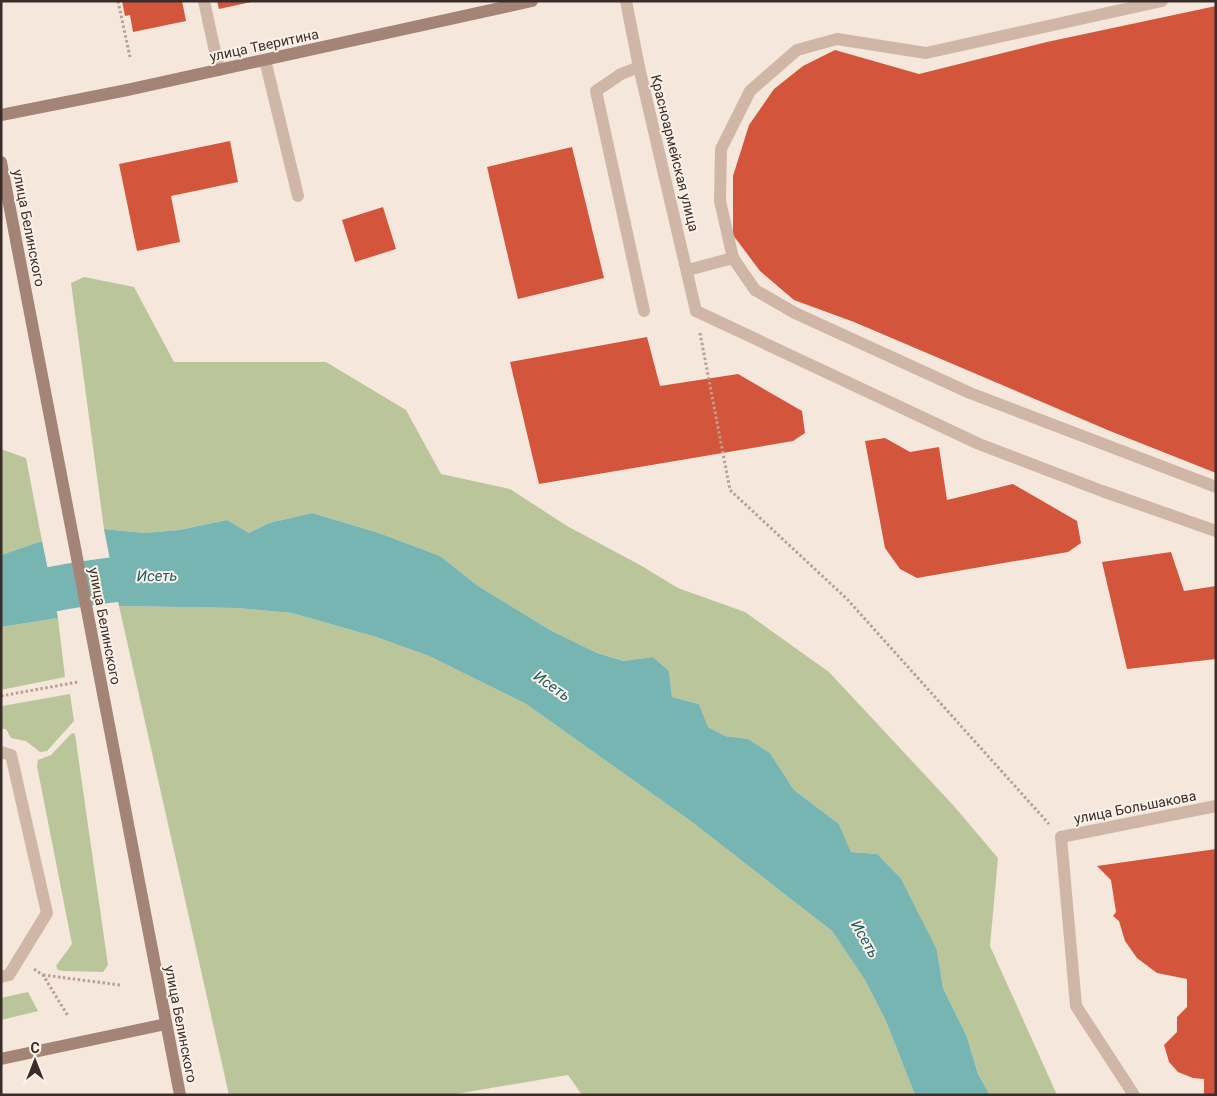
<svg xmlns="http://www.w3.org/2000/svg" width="1217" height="1096" font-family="Roboto,sans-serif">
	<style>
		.green { fill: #bac69a }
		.water { fill: #77b5b3 }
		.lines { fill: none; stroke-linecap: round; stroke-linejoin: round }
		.river { stroke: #77b5b3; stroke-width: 45 }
		.building { fill: #d3553b }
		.path { stroke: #bb9f90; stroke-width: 3; stroke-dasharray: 2.5 2.5; stroke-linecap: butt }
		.lane { stroke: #cfb6a6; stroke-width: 12 }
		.street { stroke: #cfb6a6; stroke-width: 12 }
		.secondary { stroke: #a38477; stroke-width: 12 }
		.labels { text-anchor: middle; stroke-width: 4; stroke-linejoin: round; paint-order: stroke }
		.street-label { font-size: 14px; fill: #3a2c28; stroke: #fcf2e9 }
		.water-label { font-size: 15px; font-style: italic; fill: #186160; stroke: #fcf2e9 }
	</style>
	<rect width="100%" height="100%" fill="#f5e7dc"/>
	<g class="green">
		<polygon points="84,277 134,287 174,362 326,362 406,410 441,474 510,489 567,526 640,565 678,588 745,612 829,672 953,805 998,858 990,946 1057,1095 990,1095 978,1074 967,1037 943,988 937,950 877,854 851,852 839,824 794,790 770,753 748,739 725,736 708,727 699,704 672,697 669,671 653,657 625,661 597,653 550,630 478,586 440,556 379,533 312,513 269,523 249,533 227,520 179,530 144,533 104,529 71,283"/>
		<polygon points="1,449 26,458 42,541 1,555"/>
		<polygon points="119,606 238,608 292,613 376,637 429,656 526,704 692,822 832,931 865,980 886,1021 915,1095 582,1095 568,1075 450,1095 229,1095"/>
		<polygon points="58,618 65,677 1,690 1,627"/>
		<polygon points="70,694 74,721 47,751 40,752 26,741 11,738 6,729 2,729 2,706"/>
		<polygon points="72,733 75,734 108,965 103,972 64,971 58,970 56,966 72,944 37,766 38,760 51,755"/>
		<polygon points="28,992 38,1011 1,1020 1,998"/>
	</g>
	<g class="water">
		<polygon points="312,513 379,533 440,556 478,586 550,630 597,653 624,661 653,657 669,671 672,697 699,704 708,727 725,736 748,739 770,753 794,790 839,824 851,852 877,854 901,879 937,950 943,988 967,1037 978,1074 990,1095 915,1095 886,1021 865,980 832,931 692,822 526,704 429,656 376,637 292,613 238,608 119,606 104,529 144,533 179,530 227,520 249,533 269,523"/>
		<polygon points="42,541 58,618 1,627 1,555"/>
	</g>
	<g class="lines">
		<path class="river" d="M1,601C58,586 116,577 174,576"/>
	</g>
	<g class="building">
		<polygon points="122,1 182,1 186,21 133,32 130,15 125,16"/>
		<polygon points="217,1 251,1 251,2 219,9"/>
		<polygon points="1216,6 1216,473 1110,431 854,322 794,300 760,271 733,235 733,176 749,125 774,89 803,66 835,50 919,74 1047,42"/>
		<polygon points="230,141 238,182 171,196 180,242 137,251 119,164"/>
		<polygon points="572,147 604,278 518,299 487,167"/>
		<polygon points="383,207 396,249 355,262 342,220"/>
		<polygon points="647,337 660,386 738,374 802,411 805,433 793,441 539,484 510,362"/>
		<polygon points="885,438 910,452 939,447 947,500 1013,484 1077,521 1081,543 1068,552 917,578 900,569 885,548 865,441"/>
		<polygon points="1171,552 1184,591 1216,586 1216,659 1127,669 1102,562"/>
		<polygon points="1216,849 1216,1095 1204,1095 1204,1079 1193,1078 1178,1072 1169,1062 1165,1048 1164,1045 1177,1032 1177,1017 1187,1007 1187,979 1157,973 1137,958 1125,941 1119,921 1113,916 1116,912 1111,880 1097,866"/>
	</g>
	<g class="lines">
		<g class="path">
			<polyline points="118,1 130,57"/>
			<polyline points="700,333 730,490 847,599 1049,824"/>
			<polyline points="1,696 78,682"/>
			<polyline points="34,969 43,975 68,1016"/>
			<polyline points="43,975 120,985"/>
		</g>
		<g class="lane">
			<polyline points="204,1 219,70"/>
			<polyline points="265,60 298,196"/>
			<polyline points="639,67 621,74 596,91 644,311"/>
			<polyline points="733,258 720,201 721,149 750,91 797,50 837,39 926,53 1162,1"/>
			<polyline points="688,270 733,258 755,290 795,313 970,393 1216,487"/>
			<polyline points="696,311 979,444 1102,491 1216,531"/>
			<polyline points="1,752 11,755 47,913 9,975 1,977"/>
			<polyline points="1061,837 1076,1006 1134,1095"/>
		</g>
		<g class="street">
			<polyline points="626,1 639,67 696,311"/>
			<polyline points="1061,837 1216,806"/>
		</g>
		<g class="secondary">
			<polyline points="1,115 127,90 532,1"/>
			<polyline points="1,162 180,1095"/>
			<polyline points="1,1059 166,1024"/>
		</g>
	</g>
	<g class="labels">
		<g class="street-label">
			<text transform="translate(264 45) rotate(-12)" y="5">улица Тверитина</text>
			<text transform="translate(675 153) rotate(76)" y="5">Красноармейская улица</text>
			<text transform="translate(29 228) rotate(79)" y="5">улица Белинского</text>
			<text transform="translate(105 626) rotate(79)" y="5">улица Белинского</text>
			<text transform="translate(1135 807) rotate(-11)" y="5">улица Большакова</text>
			<text transform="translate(181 1024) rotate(79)" y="5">улица Белинского</text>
		</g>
		<g class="water-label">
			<text transform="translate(157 576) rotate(-1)" y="5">Исеть</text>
			<text transform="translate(552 686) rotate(35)" y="5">Исеть</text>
			<text transform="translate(865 939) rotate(60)" y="5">Исеть</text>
		</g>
	</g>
	<rect width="1217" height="1096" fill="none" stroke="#3a2c28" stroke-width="5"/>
	<g transform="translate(35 1061)" stroke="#fcf2e9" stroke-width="4" paint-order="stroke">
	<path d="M0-4L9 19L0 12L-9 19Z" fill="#3a2c28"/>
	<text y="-8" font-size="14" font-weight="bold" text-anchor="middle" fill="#3a2c28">С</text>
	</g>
</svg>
